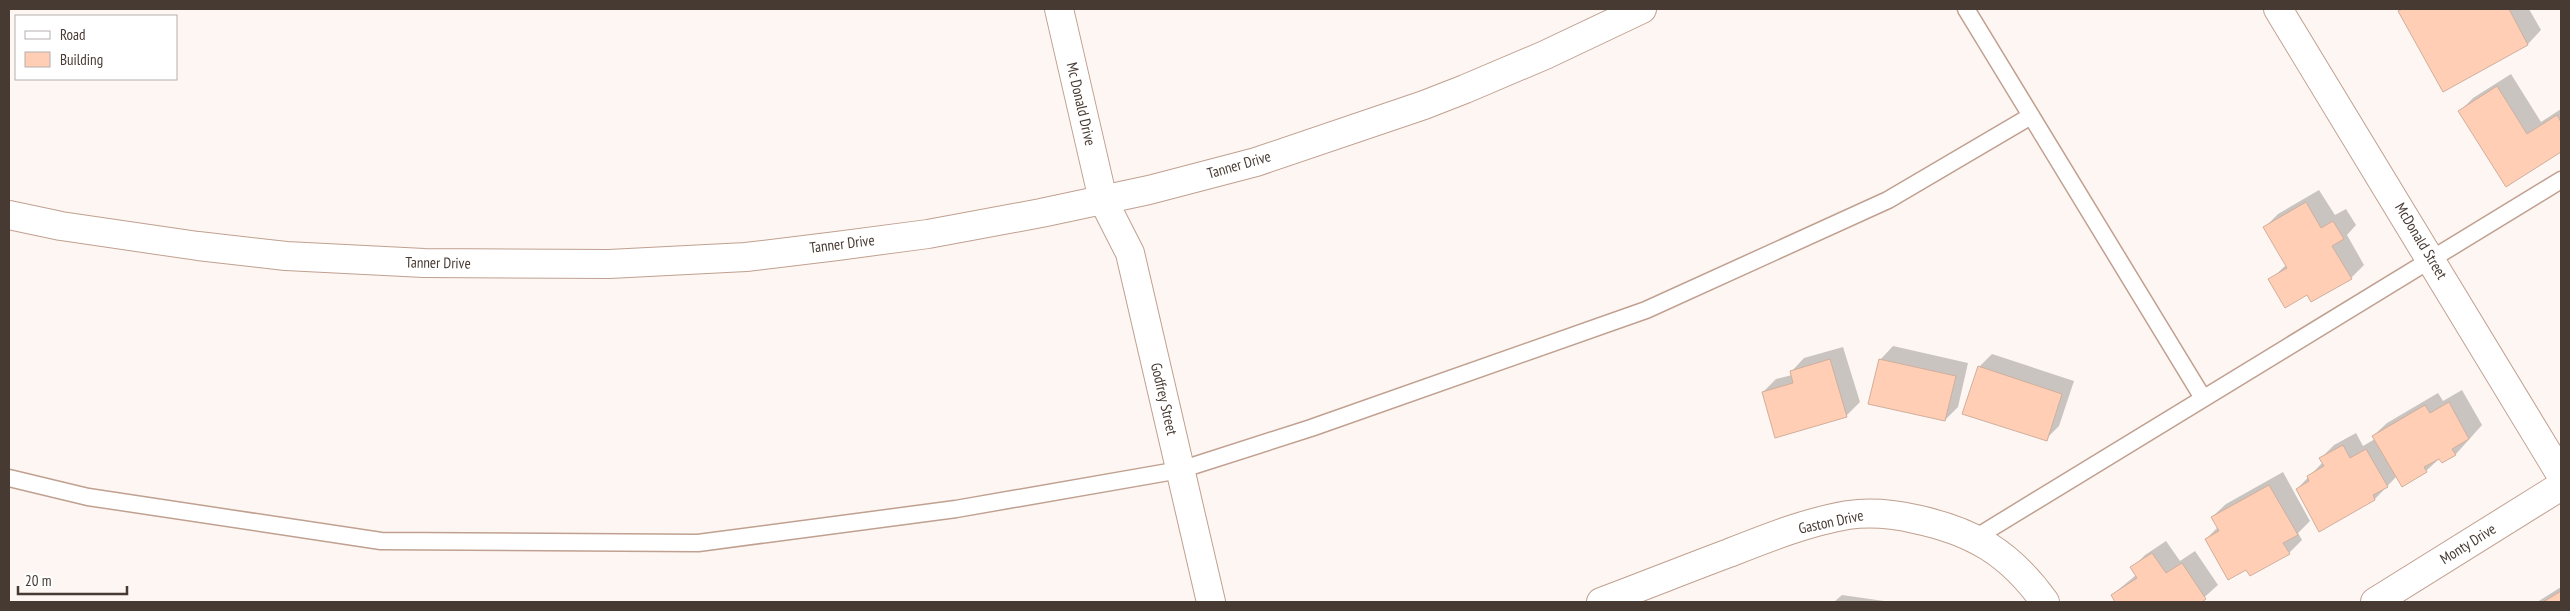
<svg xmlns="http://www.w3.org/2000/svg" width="2570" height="611" font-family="'PT Sans Narrow',sans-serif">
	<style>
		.shadow { fill: #0003 }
		.building { fill: #ffceb4; stroke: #cfaf9e }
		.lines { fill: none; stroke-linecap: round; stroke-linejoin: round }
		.service-casing { stroke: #c0a090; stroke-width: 19 }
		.minor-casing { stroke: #c0a090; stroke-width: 30 }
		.tertiary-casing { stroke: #c0a090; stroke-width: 30 }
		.service { stroke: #fff; stroke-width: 16 }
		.minor { stroke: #fff; stroke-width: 28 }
		.tertiary { stroke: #fff; stroke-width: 28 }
		.labels { text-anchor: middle; stroke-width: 5; stroke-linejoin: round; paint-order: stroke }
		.street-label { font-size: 15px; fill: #473a33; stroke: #fff }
	</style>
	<rect width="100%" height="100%" fill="#fdf6f2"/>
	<g class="shadow">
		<polygon points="2402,9 2529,9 2541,30 2528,44 2444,90 2400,11"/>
		<polygon points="2511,74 2541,122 2561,109 2561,150 2506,185 2460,111 2473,98"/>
		<polygon points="2319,190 2335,215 2346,209 2356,225 2347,235 2364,265 2351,278 2312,301 2307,293 2270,280 2287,264 2265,227 2278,214"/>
		<polygon points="1893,346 1968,363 1958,407 1945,420 1880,360"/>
		<polygon points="1843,347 1860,402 1847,415 1763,392 1776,379 1792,375 1791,372 1804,358"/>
		<polygon points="1992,354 2074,381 2059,426 2046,439 1979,367"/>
		<polygon points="2462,390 2482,425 2456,454 2442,461 2440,458 2426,471 2397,476 2375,499 2297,489 2323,462 2321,458 2334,445 2356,433 2363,446 2375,439 2373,436 2387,423 2438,393 2443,401"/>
		<polygon points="2283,472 2310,521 2298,533 2302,540 2289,553 2247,568 2206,539 2218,527 2212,517 2226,504"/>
		<polygon points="2166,541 2180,561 2195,551 2218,585 2199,602 2117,602 2112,595 2136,575 2132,568 2145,555"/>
		<polygon points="2561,587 2561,602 2537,602"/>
		<polygon points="1842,595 1891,602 1834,602"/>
	</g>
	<g class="building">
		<polygon points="2402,9 2509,9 2528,45 2443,92 2398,11"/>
		<polygon points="2497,86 2527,134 2557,115 2561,122 2561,152 2506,187 2458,111"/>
		<polygon points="2306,202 2321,228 2333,221 2344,239 2332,246 2352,279 2311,302 2307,295 2285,308 2268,279 2287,268 2263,227"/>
		<polygon points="1830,359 1847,417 1775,438 1762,392 1793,383 1790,371"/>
		<polygon points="1879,359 1956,376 1945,421 1868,404"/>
		<polygon points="1978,366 2062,394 2047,441 1962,414"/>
		<polygon points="2449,402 2469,439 2452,449 2456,455 2442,463 2439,459 2424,467 2427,472 2402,487 2372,436 2425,405 2430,413"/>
		<polygon points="2343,445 2350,458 2366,449 2388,487 2373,495 2375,500 2319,532 2296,489 2309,481 2307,476 2324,466 2319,458"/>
		<polygon points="2269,485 2298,535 2283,543 2290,554 2250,576 2246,570 2228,580 2205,539 2219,531 2211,517"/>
		<polygon points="2152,553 2166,573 2182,563 2206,599 2202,602 2115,602 2111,595 2137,578 2130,567"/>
		<polygon points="2561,591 2561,602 2543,602"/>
	</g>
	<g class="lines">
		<g class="service-casing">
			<g id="service">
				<polyline points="1966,9 2203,398"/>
				<polyline points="9,478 88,497 381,541 698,543 956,509 1180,470 1311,428 1646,310 1888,200 2031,116"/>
				<polyline points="1975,538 2561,180"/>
			</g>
		</g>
		<g class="minor-casing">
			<g id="minor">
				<polyline points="1059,9 1103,200 1130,253 1211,602"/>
				<polyline points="9,215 61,226 198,246 286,256 424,263 609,264 746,257 837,246 928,234 1041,213 1149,190 1256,162 1424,105 1465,89 1545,55 1642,9"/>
				<path d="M1601,602C1644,586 1686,569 1729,553C1767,538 1807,522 1848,515C1870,512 1893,514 1915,519C1973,531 2010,553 2045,602"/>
			</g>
		</g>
		<g class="tertiary-casing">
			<g id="tertiary">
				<polyline points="2278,9 2561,475"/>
				<polyline points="2375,602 2561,486"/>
			</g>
		</g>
		<use href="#service" class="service"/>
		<use href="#minor" class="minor"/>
		<use href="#tertiary" class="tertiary"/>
	</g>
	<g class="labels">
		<g class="street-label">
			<text transform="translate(1081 104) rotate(77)" y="5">Mc Donald Drive</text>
			<text transform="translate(1239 165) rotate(-16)" y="5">Tanner Drive</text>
			<text transform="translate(2421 241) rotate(59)" y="5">McDonald Street</text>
			<text transform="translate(842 244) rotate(-7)" y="5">Tanner Drive</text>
			<text transform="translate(438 263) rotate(1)" y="5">Tanner Drive</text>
			<text transform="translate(1164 399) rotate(77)" y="5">Godfrey Street</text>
			<text transform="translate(1831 522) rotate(-12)" y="5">Gaston Drive</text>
			<text transform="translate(2468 544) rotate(-32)" y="5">Monty Drive</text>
		</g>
	</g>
	<rect width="2570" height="611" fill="none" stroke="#473a33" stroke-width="20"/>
	<rect x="15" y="15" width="162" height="65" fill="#ffffff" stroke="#b5b0ad"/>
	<rect x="25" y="31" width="25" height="8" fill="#ffffff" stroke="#b5b0ad"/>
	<text x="60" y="40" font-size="15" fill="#473a33">Road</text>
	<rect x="25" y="52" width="25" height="15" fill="#ffceb4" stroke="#b5b0ad"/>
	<text x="60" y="65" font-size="15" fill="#473a33">Building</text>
	<path d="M18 586v8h109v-8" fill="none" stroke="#473a33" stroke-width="2.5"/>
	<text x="25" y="586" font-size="15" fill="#473a33" stroke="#ffffff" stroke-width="4" paint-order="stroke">20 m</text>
</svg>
